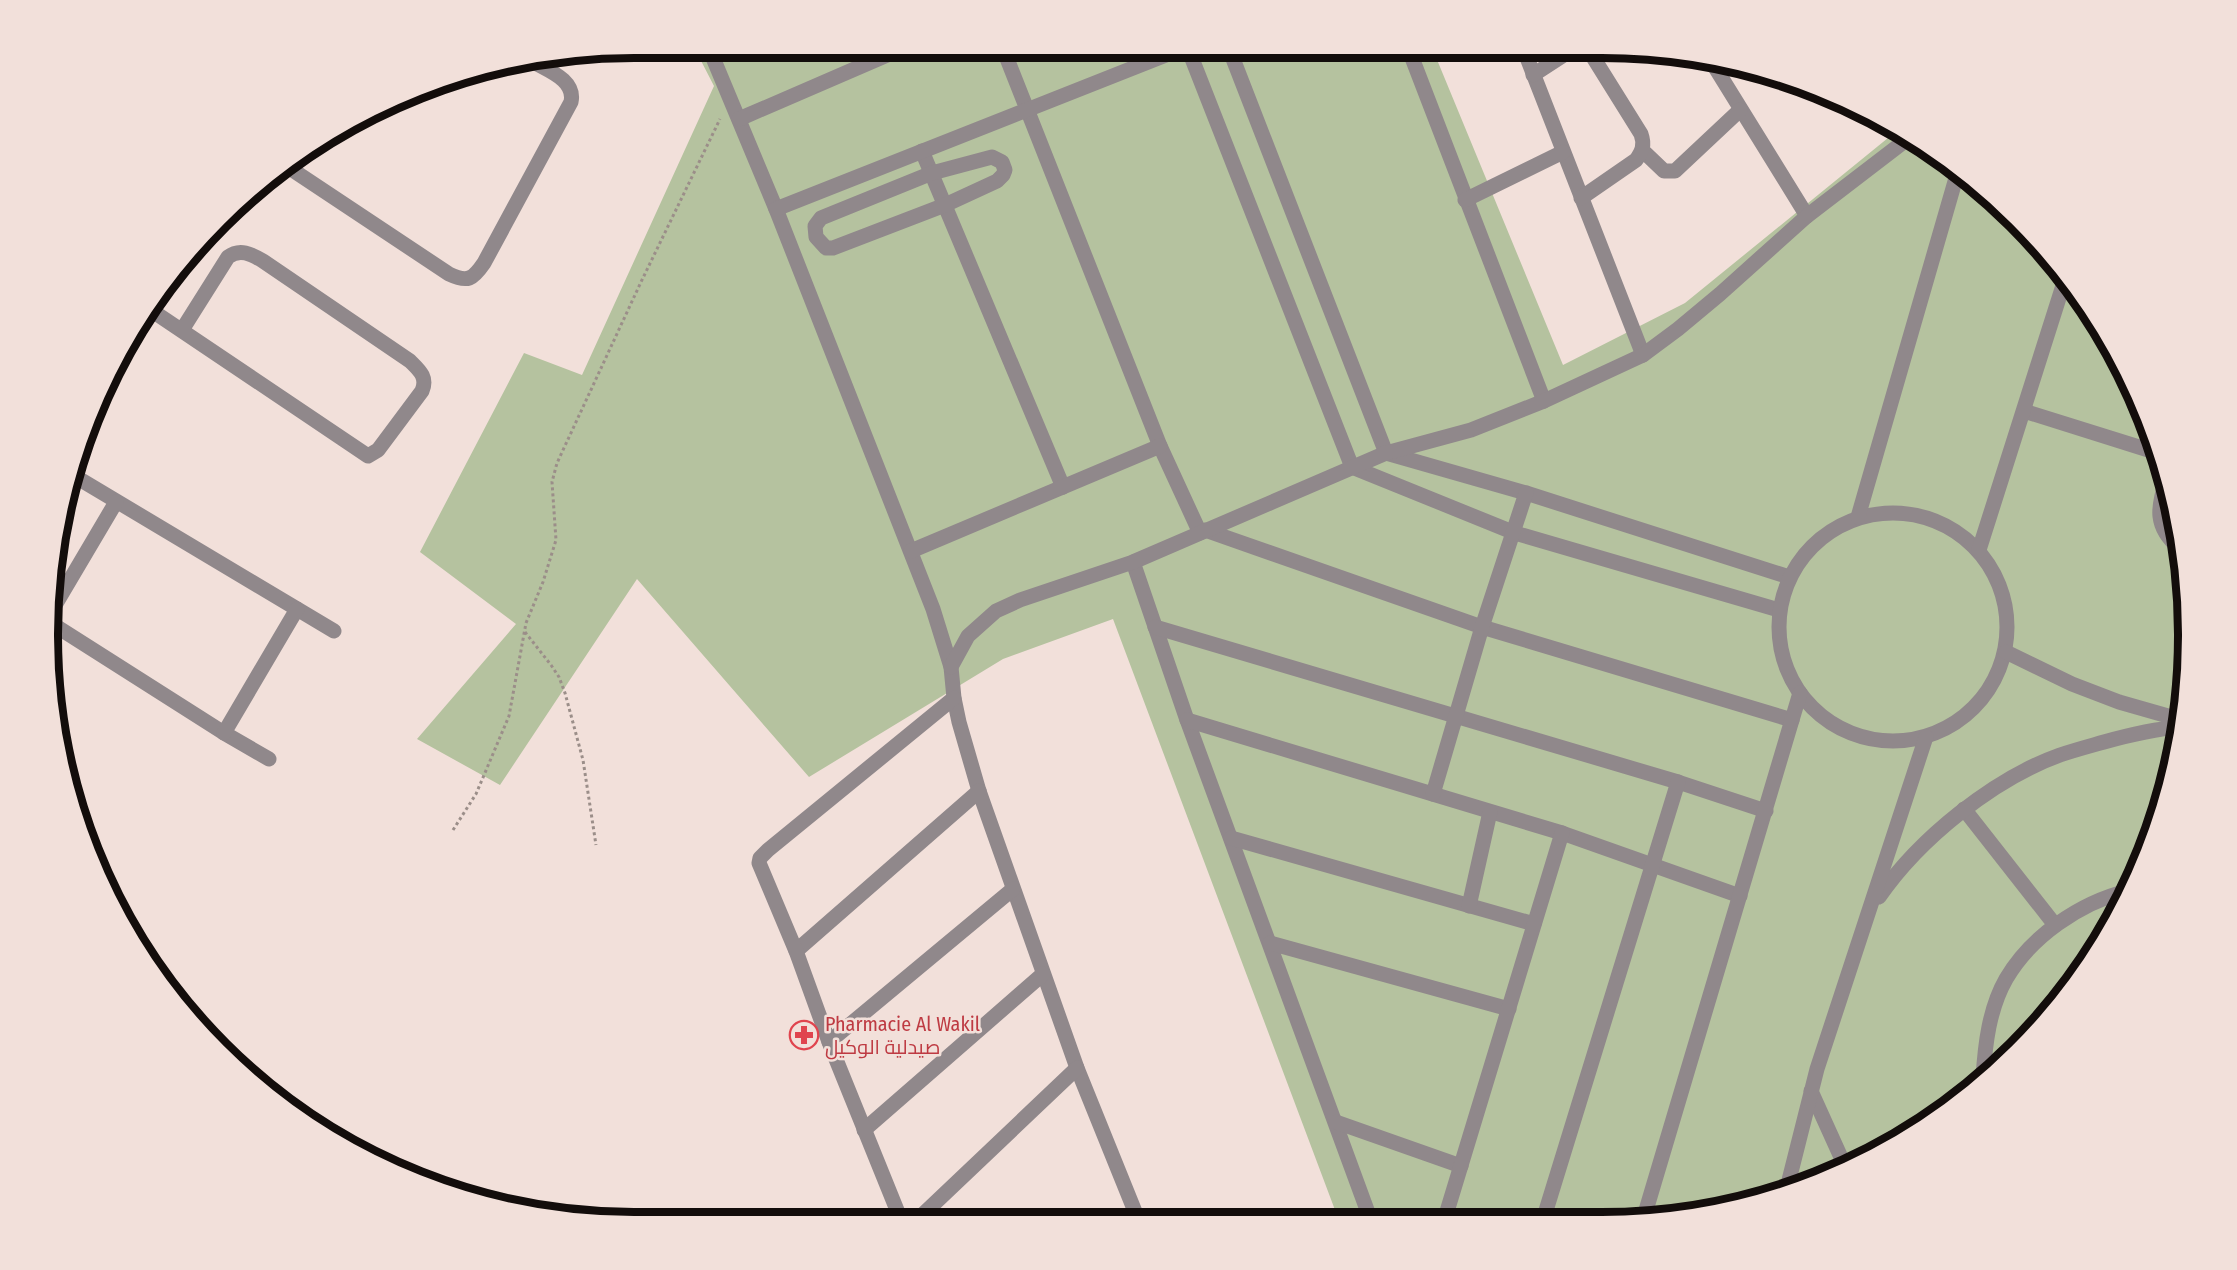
<svg xmlns="http://www.w3.org/2000/svg" width="2237" height="1270" font-family="'Fira Sans Condensed',Cairo,sans-serif">
	<style>
		.green { fill: #b5c29f }
		.lines { fill: none; stroke-linecap: round; stroke-linejoin: round }
		.path { stroke: #9b8e89; stroke-width: 3; stroke-dasharray: 3 3; stroke-linecap: butt }
		.minor { stroke: #90888b; stroke-width: 15 }
		.labels { text-anchor: middle; stroke-width: 5; stroke-linejoin: round; paint-order: stroke }
		.health-label { font-size: 20px; fill: #be3a42; stroke: #f2e0da; text-anchor: start }
		.rim { fill: none; stroke: #130d0b; stroke-width: 8 }
	</style>
	<rect width="100%" height="100%" fill="#f2e0da"/>
	<polygon class="green" points="1433,50 1563,365 1685,303 1899,129 1989,194 2068,278 2129,376 2169,483 2188,597 2184,712 2158,824 2110,929 2017,1050 1928,1123 1791,1191 1678,1217 1338,1218 1113,619 1003,659 809,777 637,579 500,785 417,739 516,624 420,552 524,353 582,375 714,86 697,53"/>
	<g class="lines">
		<g class="path">
			<polyline points="525,632 551,665 559,677 565,693 583,760 596,845"/>
			<polyline points="453,830 476,794 509,716 526,623 543,582 556,540 552,482 557,463 641,282 720,119"/>
		</g>
		<g class="minor">
			<polyline points="1409,50 1544,401"/>
			<polyline points="1524,50 1643,355"/>
			<polyline points="1004,51 1160,446 1200,533"/>
			<polyline points="1189,51 1352,467 1515,533 1779,610"/>
			<polyline points="1230,51 1386,453 1526,493 1789,577"/>
			<polyline points="711,53 776,209 933,609 951,667 954,698 959,722 979,791 1077,1068 1138,1219"/>
			<polyline points="1713,64 1807,216"/>
			<polyline points="1533,75 1573,49"/>
			<polyline points="739,119 894,52"/>
			<polyline points="1642,150 1664,171 1675,171 1740,110"/>
			<polyline points="922,151 1063,487"/>
			<polygon points="992,157 1002,162 1005,170 1003,175 997,181 945,205 833,248 826,248 816,237 815,226 821,218 932,173"/>
			<path d="M285,165L449,274C468,283 473,279 484,263L571,102C576,79 546,70 530,60"/>
			<path d="M1581,198L1636,160C1642,152 1645,145 1641,134L1588,49"/>
			<polyline points="1465,200 1563,152"/>
			<polyline points="776,209 1176,51"/>
			<path d="M148,308L368,456L378,450L422,391C428,377 419,370 410,361L263,261C251,254 240,248 228,257L182,330"/>
			<polyline points="2024,411 2158,453"/>
			<polyline points="71,474 334,631"/>
			<path d="M2167,478C2157,508 2154,527 2180,549"/>
			<circle cx="1893" cy="627" r="114"/>
			<polyline points="1858,517 1958,171"/>
			<polyline points="1205,530 1482,627 1792,720"/>
			<polyline points="1979,550 2066,276"/>
			<polyline points="911,551 1160,446"/>
			<polyline points="1133,562 1187,720 1370,1218"/>
			<polyline points="51,612 116,502"/>
			<polyline points="51,623 224,733 269,759"/>
			<polyline points="1155,627 1678,782 1766,811"/>
			<polyline points="2006,652 2072,684 2119,702 2182,720"/>
			<polyline points="951,667 968,636 996,611 1020,600 1133,562 1386,453 1471,430 1544,401 1643,355 1678,329 1720,294 1807,216 1910,137"/>
			<polyline points="1187,720 1562,833 1740,896"/>
			<polyline points="224,733 297,609"/>
			<polyline points="1433,794 1482,627 1526,493"/>
			<polyline points="1964,809 2055,925"/>
			<polyline points="1231,838 1534,924"/>
			<path d="M1879,897C1919,839 1993,779 2060,755C2075,750 2090,746 2104,742C2129,735 2155,729 2180,727"/>
			<polyline points="1469,906 1490,812"/>
			<polyline points="1270,943 1509,1009"/>
			<polyline points="796,951 979,791"/>
			<polyline points="829,1042 1013,889"/>
			<path d="M1983,1078C1985,1045 1989,1009 2006,979C2031,936 2080,903 2127,891"/>
			<polyline points="1811,1091 1844,1164"/>
			<polyline points="1336,1122 1461,1166"/>
			<polyline points="864,1130 1043,974"/>
			<polyline points="1786,1192 1817,1069 1926,737"/>
			<polyline points="1544,1217 1678,782"/>
			<polyline points="1644,1217 1800,693"/>
			<polyline points="1445,1218 1562,833"/>
			<polyline points="901,1220 829,1042 796,951 759,863 760,858 768,850 954,698"/>
			<polyline points="917,1220 1077,1068"/>
		</g>
	</g>
	<defs>
		<g id="pharmacy-ring" transform="scale(1.5)"><circle r="9.5" fill="#f2e0da" stroke="#e0444e" stroke-width="1.5"/><path d="M-2-6h4v4h4v4h-4v4h-4v-4h-4v-4h4Z" fill="#e0444e"/></g>
	</defs>
	<g fill-rule="evenodd">
		<use href="#pharmacy-ring" x="804" y="1035"/>
	</g>
	<g class="labels">
		<g class="health-label">
			<text x="825" y="1031">Pharmacie Al Wakil<tspan x="825" dy="23">صيدلية الوكيل</tspan></text>
		</g>
	</g>
	<path d="M0 0H2237V1270H0ZM634 58H1602A576 576 0 0 1 2178 634V636A576 576 0 0 1 1602 1212H634A576 576 0 0 1 58 636V634A576 576 0 0 1 634 58Z" fill="#f2e0da" fill-rule="evenodd"/>
	<path class="rim" d="M634 58H1602A576 576 0 0 1 2178 634V636A576 576 0 0 1 1602 1212H634A576 576 0 0 1 58 636V634A576 576 0 0 1 634 58Z"/>
</svg>
